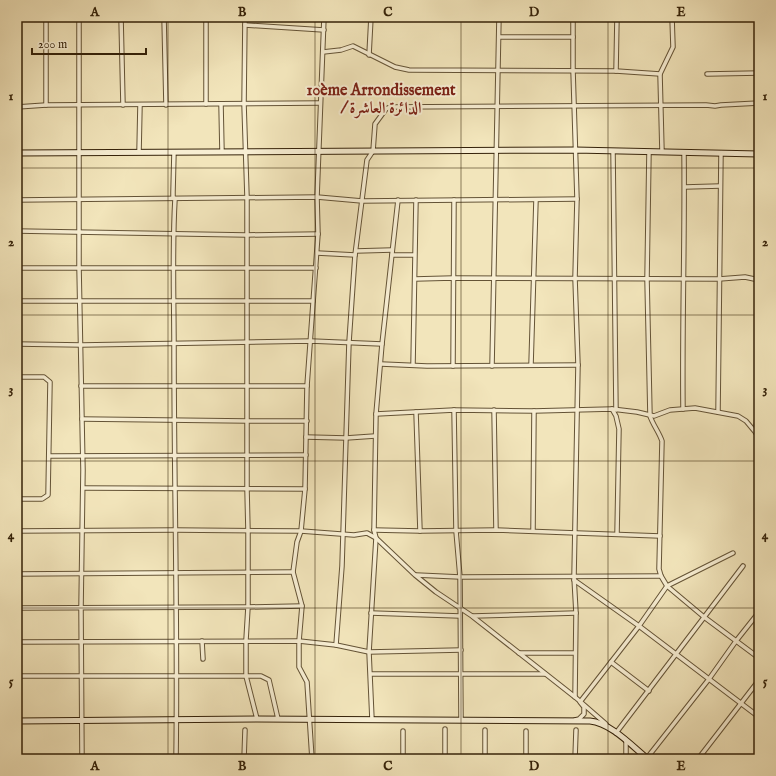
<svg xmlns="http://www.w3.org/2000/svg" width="776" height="776" font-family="'IM FELL English',Amiri,serif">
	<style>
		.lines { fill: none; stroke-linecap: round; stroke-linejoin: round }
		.street-casing { stroke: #645336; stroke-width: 5.5 }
		.secondary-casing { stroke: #352209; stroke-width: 7 }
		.street { stroke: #f7eed3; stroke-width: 3.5 }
		.secondary { stroke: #f7eed3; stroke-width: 5 }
		.grid { fill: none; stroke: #352209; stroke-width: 1; stroke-opacity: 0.55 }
		.labels { text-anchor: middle; stroke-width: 4; stroke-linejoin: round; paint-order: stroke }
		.district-label { font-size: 16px; font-weight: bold; fill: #7a1f14; stroke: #f7eed3 }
		.neatline { fill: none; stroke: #352209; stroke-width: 1.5 }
		.grid-label { font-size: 13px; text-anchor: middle; font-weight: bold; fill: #352209 }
	</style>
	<rect width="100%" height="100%" fill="#f2e5bb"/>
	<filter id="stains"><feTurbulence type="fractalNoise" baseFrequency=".005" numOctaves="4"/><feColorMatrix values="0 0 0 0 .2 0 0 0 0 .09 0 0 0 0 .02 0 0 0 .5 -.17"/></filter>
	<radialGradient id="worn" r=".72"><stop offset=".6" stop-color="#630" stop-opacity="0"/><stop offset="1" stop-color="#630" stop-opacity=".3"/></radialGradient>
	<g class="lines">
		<g class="street-casing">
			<g id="street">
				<polyline points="79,17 79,267 83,470 81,608 82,759"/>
				<polyline points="121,17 123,105"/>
				<polyline points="164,17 166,105"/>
				<polyline points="245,17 244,104 247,197 247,489 248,531 248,607 246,640 246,676 257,719"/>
				<polyline points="573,17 573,70 577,199 575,278 578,365 574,577 576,613 575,697"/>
				<polyline points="245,25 324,30"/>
				<polyline points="499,37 573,37"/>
				<polyline points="323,52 341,50 353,46 395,67 409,70 616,71 660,74"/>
				<polyline points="369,55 371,17"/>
				<polyline points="616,71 617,17"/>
				<polyline points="707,74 759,73"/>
				<polyline points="206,104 206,17"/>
				<polyline points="221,104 222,152"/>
				<polyline points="46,105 46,17"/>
				<polyline points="17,107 46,105 320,103"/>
				<polyline points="613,151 616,410"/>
				<polyline points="139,152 140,105"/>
				<path d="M174,152L173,192V197L175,199C172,249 174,298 174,347C174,485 178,622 176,759"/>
				<path d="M649,152L647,279L650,416C653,425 659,432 662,441L659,569L661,576L667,586L704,617L759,658"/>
				<polyline points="662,152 660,74 673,47 672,17"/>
				<polyline points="685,187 720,186"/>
				<polyline points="17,200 317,197 362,201 577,199"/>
				<polyline points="17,231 246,235 318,234"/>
				<polyline points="356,251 392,250"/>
				<polyline points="317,253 355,255"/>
				<polyline points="392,255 414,255"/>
				<polyline points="17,268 316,268"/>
				<polyline points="415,279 453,278 719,279 745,277 759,280"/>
				<polyline points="17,301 313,301"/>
				<polyline points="17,344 82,345 311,341 382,344"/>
				<polyline points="381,364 427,366 578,365"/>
				<polyline points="413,365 416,200"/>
				<polyline points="531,365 536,200"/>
				<polyline points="453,366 454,200"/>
				<polyline points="492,366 499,17"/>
				<polyline points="759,376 758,407 756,427 756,433 759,438"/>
				<polyline points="17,377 44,377 50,382 48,495 42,499 17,499"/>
				<polyline points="81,386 307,386"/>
				<polyline points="612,409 616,416 619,429 617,534"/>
				<path d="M683,409C682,323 685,238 684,152"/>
				<polyline points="454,410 456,531 460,577 461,720"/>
				<polyline points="494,410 496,530"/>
				<polyline points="416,412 420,531"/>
				<polyline points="718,412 721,153"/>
				<polyline points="376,414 454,410 534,411 612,409 637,412 654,416 670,410 695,408 738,416 746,421 756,433"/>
				<polyline points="82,419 247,421 307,421"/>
				<polyline points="306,437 346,438 375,436"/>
				<polyline points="50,456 306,455"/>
				<polyline points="83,488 305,489"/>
				<polyline points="374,530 420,531 496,530 660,536"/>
				<polyline points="17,531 175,530 301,531 354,535 367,533 376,538 415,575 436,592 472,616 575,697 606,724"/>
				<polyline points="533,531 534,411"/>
				<polyline points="17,574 293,572"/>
				<polyline points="416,575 460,577 661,576"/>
				<polyline points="574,580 639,626 759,717"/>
				<polyline points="17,608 248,607 302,606"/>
				<polyline points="371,613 460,616"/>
				<polyline points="473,616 576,613"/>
				<polyline points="202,641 203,659"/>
				<polyline points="17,642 299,641 336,645 369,652 461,650"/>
				<polyline points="336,645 342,566 349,342 355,255 367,160 373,151 375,124 386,109 390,107 706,105 715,106 721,105 759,103"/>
				<polyline points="519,653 575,653"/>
				<polyline points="611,662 649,691"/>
				<polyline points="371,674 545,674"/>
				<polyline points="17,676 261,676 269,680 278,719"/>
				<polyline points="372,720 369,652 376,538 374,530 376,414 382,344 398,200"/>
				<polyline points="575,720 579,719 584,714 584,707 580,702 639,626 667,586 733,553"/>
				<polyline points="445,729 445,759"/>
				<polyline points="485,730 485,759"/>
				<polyline points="616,733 743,566"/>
				<polyline points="626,741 626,759"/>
				<polyline points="647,758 709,679 736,641 759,612"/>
				<polyline points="244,759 245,730"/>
				<polyline points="312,759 307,682 299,667 299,641 302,606 293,572 297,542 301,531 305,489 307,386 318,234 317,197 324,17"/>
				<polyline points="403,759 403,731"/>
				<polyline points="526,759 526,731"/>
				<polyline points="575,759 576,730"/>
				<polyline points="698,759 759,680"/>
				<polyline points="757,759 759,756"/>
			</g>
		</g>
		<g class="secondary-casing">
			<g id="secondary">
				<polyline points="17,153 575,150 759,154"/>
				<path d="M17,721L257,719L590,721C611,723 632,746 648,759"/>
			</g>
		</g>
		<use href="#street" class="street"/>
		<use href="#secondary" class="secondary"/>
	</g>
	<path class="grid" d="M168,17V759M315,17V759M461,17V759M608,17V759M17,168H759M17,315H759M17,461H759M17,608H759"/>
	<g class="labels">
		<g class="district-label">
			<text x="381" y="95">10ème Arrondissement<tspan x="381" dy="18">/ الدائرة العاشرة</tspan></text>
		</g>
	</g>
	<rect width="776" height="776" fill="none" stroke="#f2e5bb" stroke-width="44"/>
	<path d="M32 48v6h114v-6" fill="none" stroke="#352209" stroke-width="2"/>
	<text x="38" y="48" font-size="12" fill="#352209" stroke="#f7eed3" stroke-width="3" paint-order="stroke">200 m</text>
	<rect x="22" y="22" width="732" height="732" class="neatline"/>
	<g class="grid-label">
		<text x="95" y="16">A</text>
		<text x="242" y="16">B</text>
		<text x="388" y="16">C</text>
		<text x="534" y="16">D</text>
		<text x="681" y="16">E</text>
		<text x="11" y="100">1</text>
		<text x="765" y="100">1</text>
		<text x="11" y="246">2</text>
		<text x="765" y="246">2</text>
		<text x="11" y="393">3</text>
		<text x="765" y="393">3</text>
		<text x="11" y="539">4</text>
		<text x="765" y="539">4</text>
		<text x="11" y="685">5</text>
		<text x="765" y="685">5</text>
		<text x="95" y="770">A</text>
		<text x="242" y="770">B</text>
		<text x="388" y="770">C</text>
		<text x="534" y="770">D</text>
		<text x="681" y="770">E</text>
	</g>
	<rect width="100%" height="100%" filter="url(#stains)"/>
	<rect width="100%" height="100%" fill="url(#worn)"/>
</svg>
